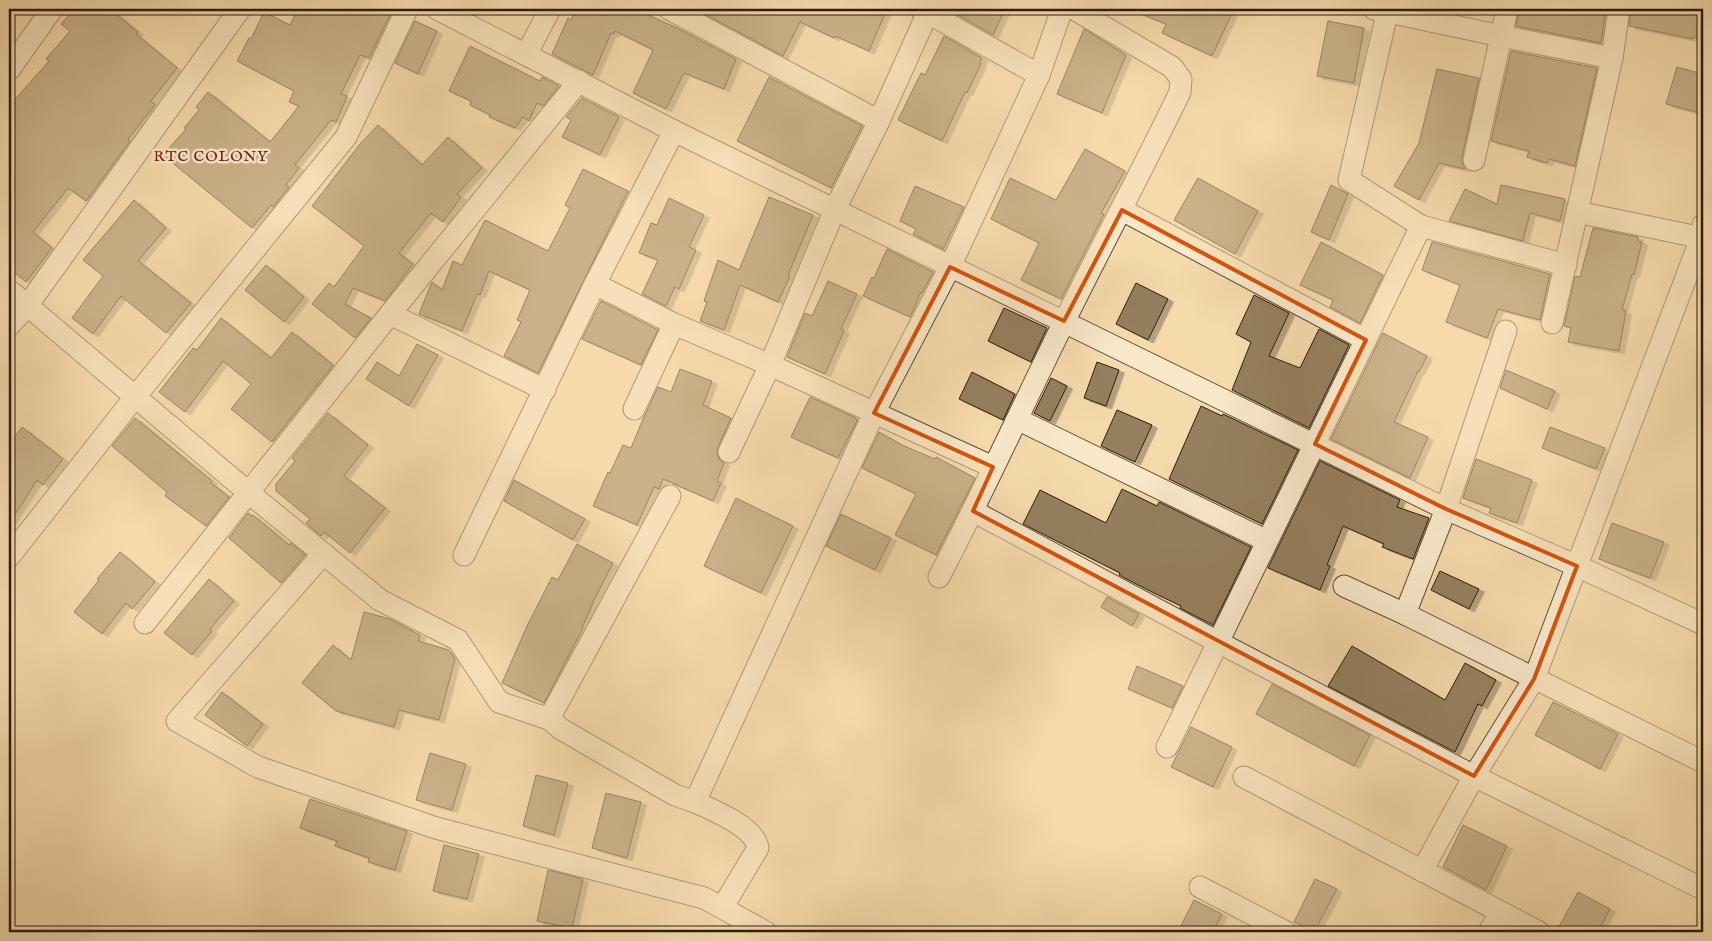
<svg xmlns="http://www.w3.org/2000/svg" width="1712" height="941" font-family="'IM FELL English',serif">
	<style>
		.building { fill: #957f5f; stroke: #2e1c0c; filter: url(#shadow) }
		.lines { fill: none; stroke-linecap: round; stroke-linejoin: round }
		.minor-casing { stroke: #604c34; stroke-width: 23 }
		.minor { stroke: #f8e7c9; stroke-width: 21 }
		.marked { fill: none; stroke: #d5530c; stroke-width: 4; stroke-linejoin: round }
		.labels { text-anchor: middle; stroke-width: 5; stroke-linejoin: round; paint-order: stroke }
		.neighbourhood-label { font-size: 15px; letter-spacing: 1px; fill: #7a1f14; stroke: #f8e7c9 }
	</style>
	<defs>
		<filter id="shadow"><feDropShadow dx="5.5" dy="3" stdDeviation="0" flood-color="#0004"/></filter>
	</defs>
	<rect width="100%" height="100%" fill="#f5daac"/>
	<filter id="stains"><feTurbulence type="fractalNoise" baseFrequency=".004" numOctaves="4"/><feColorMatrix values="0 0 0 0 .2 0 0 0 0 .09 0 0 0 0 .02 0 0 0 .5 -.17"/></filter>
	<radialGradient id="worn" r=".72"><stop offset=".6" stop-color="#630" stop-opacity="0"/><stop offset="1" stop-color="#630" stop-opacity=".3"/></radialGradient>
	<g class="building">
		<polygon points="74,9 110,9 138,32 136,34 177,68 151,101 155,105 128,139 130,141 86,201 68,188 33,232 52,248 26,282 9,268 9,106 49,61 46,59 70,31 61,24"/>
		<polygon points="298,9 389,9 392,11 369,58 360,55 341,94 347,96 336,122 331,120 295,165 299,168 286,185 289,187 273,207 271,205 252,228 163,155 186,129 184,128 199,110 196,107 208,92 270,142 299,106 289,102 294,91 237,61 249,38 251,39 264,12 290,25"/>
		<polygon points="576,9 635,9 677,28 736,59 724,89 684,73 666,109 633,93 653,50 615,31 614,34 611,33 593,75 552,54 568,18 571,20"/>
		<polygon points="695,9 887,9 869,51 835,36 834,38 800,22 783,56"/>
		<polygon points="958,9 1005,9 993,35 956,14"/>
		<polygon points="1129,9 1234,9 1212,56 1162,33 1166,24"/>
		<polygon points="1519,9 1606,9 1601,43 1516,26"/>
		<polygon points="1631,9 1703,9 1703,38 1693,37 1693,39 1629,26"/>
		<polygon points="415,21 437,31 418,74 395,63"/>
		<polygon points="1328,21 1364,28 1354,83 1317,76"/>
		<polygon points="1084,29 1126,55 1102,113 1057,94"/>
		<polygon points="944,36 982,58 980,63 981,64 967,93 965,92 942,141 898,120 921,73 925,75"/>
		<polygon points="470,46 540,81 542,77 559,86 543,106 537,103 529,121 523,117 515,128 489,117 490,115 470,105 471,101 449,91"/>
		<polygon points="1511,51 1597,68 1575,166 1549,159 1547,163 1527,157 1529,151 1491,141"/>
		<polygon points="1677,67 1703,74 1703,114 1666,104"/>
		<polygon points="1437,69 1479,78 1462,157 1462,163 1465,169 1439,163 1419,200 1394,186 1419,143"/>
		<polygon points="769,77 862,126 831,188 737,141"/>
		<polygon points="582,98 619,117 600,155 562,137 571,120 566,117"/>
		<polygon points="378,125 422,165 448,137 482,168 457,194 461,197 443,222 431,213 399,253 413,264 385,301 353,288 345,304 371,318 355,338 312,304 329,283 334,287 364,246 312,206 360,144"/>
		<polygon points="1085,149 1125,171 1101,213 1104,214 1061,299 1021,280 1039,243 991,219 1010,178 1056,200"/>
		<polygon points="583,169 628,191 538,373 504,356 521,322 517,320 530,290 489,271 480,295 477,294 462,331 419,314 432,282 442,290 453,261 462,265 485,220 548,251 570,208 565,205"/>
		<polygon points="1198,178 1258,211 1235,254 1174,220"/>
		<polygon points="1331,185 1348,194 1329,240 1311,232"/>
		<polygon points="1501,185 1565,199 1560,221 1530,213 1523,241 1449,221 1465,189 1497,204"/>
		<polygon points="915,186 964,207 943,249 913,234 916,229 900,221"/>
		<polygon points="769,197 813,215 788,275 790,276 778,302 740,285 724,330 700,321 707,302 704,301 718,260 739,270"/>
		<polygon points="669,198 704,215 689,247 696,250 679,289 675,287 666,306 642,294 658,260 639,253 651,223 657,225"/>
		<polygon points="134,200 166,228 138,261 191,303 166,333 121,296 93,334 72,318 103,276 83,260"/>
		<polygon points="1593,228 1638,237 1638,241 1642,242 1634,275 1632,274 1622,310 1626,311 1619,351 1568,342 1571,328 1564,326 1575,276 1580,277"/>
		<polygon points="1321,242 1383,275 1360,323 1330,307 1333,300 1300,285"/>
		<polygon points="1432,242 1550,274 1540,320 1498,309 1487,338 1446,322 1460,285 1422,270"/>
		<polygon points="887,249 933,272 922,293 921,292 910,317 863,296 872,277 874,278"/>
		<polygon points="266,265 304,297 284,322 245,290"/>
		<polygon points="828,281 857,294 841,329 844,331 825,374 787,357 805,313 812,316"/>
		<polygon points="1136,283 1168,299 1148,340 1116,324"/>
		<polygon points="1254,295 1289,313 1269,356 1300,368 1319,329 1349,345 1309,428 1232,390 1251,342 1236,334"/>
		<polygon points="601,301 658,330 641,365 582,339"/>
		<polygon points="1004,308 1047,328 1031,362 988,341"/>
		<polygon points="221,318 271,358 292,332 333,365 272,442 231,409 251,384 223,361 185,412 159,392 193,348 197,350"/>
		<polygon points="1383,333 1427,356 1419,372 1418,371 1394,422 1428,437 1410,478 1331,439"/>
		<polygon points="417,344 438,355 409,406 366,379 377,362 399,376"/>
		<polygon points="1097,362 1119,370 1106,406 1084,398"/>
		<polygon points="680,369 712,381 703,405 731,418 718,447 717,453 719,459 724,463 717,481 721,483 713,501 663,479 659,489 654,487 637,525 593,506 608,472 610,473 623,445 631,448 643,419 658,387 671,392"/>
		<polygon points="1506,370 1555,391 1547,409 1500,388"/>
		<polygon points="972,372 1015,394 1003,420 959,399"/>
		<polygon points="1051,378 1067,386 1050,421 1034,413"/>
		<polygon points="810,397 856,418 857,421 838,458 791,437"/>
		<polygon points="1201,406 1222,416 1223,414 1298,450 1262,524 1169,479"/>
		<polygon points="1117,410 1152,425 1135,462 1101,446"/>
		<polygon points="328,413 368,445 344,476 385,508 350,553 324,532 321,536 306,523 310,519 276,491 276,484 295,461 292,458"/>
		<polygon points="135,418 212,481 211,483 229,497 206,526 165,496 167,492 112,446"/>
		<polygon points="22,427 63,459 43,485 37,480 9,524 9,445"/>
		<polygon points="1550,427 1605,448 1596,469 1542,448"/>
		<polygon points="879,432 904,446 935,459 936,457 975,478 936,555 895,535 916,494 862,468"/>
		<polygon points="1476,459 1532,480 1517,523 1489,513 1491,508 1463,498"/>
		<polygon points="1320,461 1400,500 1397,507 1429,518 1413,559 1382,547 1384,544 1343,526 1327,565 1330,566 1320,590 1268,568"/>
		<polygon points="514,480 585,519 573,540 504,501"/>
		<polygon points="1122,489 1157,506 1159,502 1251,547 1213,625 1180,608 1181,606 1152,592 1119,575 1120,573 1023,524 1040,490 1106,523"/>
		<polygon points="736,498 793,526 761,593 704,566"/>
		<polygon points="248,513 252,516 253,515 289,545 291,543 305,555 281,583 229,538"/>
		<polygon points="841,514 891,538 875,570 826,546"/>
		<polygon points="1612,523 1664,542 1650,578 1599,559"/>
		<polygon points="577,544 613,563 595,598 582,628 583,628 544,703 502,683 527,626 552,577 558,580"/>
		<polygon points="120,552 155,582 132,609 126,603 102,634 74,612 99,580 97,579"/>
		<polygon points="1440,571 1479,589 1469,609 1431,590"/>
		<polygon points="209,579 234,601 210,629 212,631 192,655 164,633"/>
		<polygon points="1107,597 1139,614 1132,626 1101,607"/>
		<polygon points="364,612 390,619 420,635 418,641 449,650 455,659 439,720 399,710 394,727 336,711 302,683 333,645 351,660"/>
		<polygon points="1352,646 1445,700 1465,663 1496,680 1482,706 1478,704 1455,752 1328,686"/>
		<polygon points="1137,666 1183,686 1172,708 1128,689"/>
		<polygon points="1272,684 1370,735 1354,766 1256,714"/>
		<polygon points="222,692 263,724 247,746 205,715"/>
		<polygon points="1553,702 1618,734 1600,769 1535,735"/>
		<polygon points="1191,727 1232,747 1213,787 1171,767"/>
		<polygon points="430,753 466,764 452,810 416,800"/>
		<polygon points="536,775 568,783 554,835 523,826"/>
		<polygon points="606,793 641,802 627,858 592,848"/>
		<polygon points="310,799 407,831 395,870 368,862 369,858 335,846 337,841 300,828"/>
		<polygon points="1463,825 1507,846 1486,890 1443,867"/>
		<polygon points="444,845 479,854 467,899 433,891"/>
		<polygon points="548,870 583,879 572,928 537,921"/>
		<polygon points="1315,879 1337,889 1314,932 1294,922"/>
		<polygon points="1578,892 1610,909 1598,932 1556,932"/>
		<polygon points="1194,900 1222,914 1213,932 1178,932"/>
	</g>
	<g class="lines">
		<g class="minor-casing">
			<g id="minor">
				<polyline points="437,9 674,131 1446,509 1577,566 1703,624"/>
				<polyline points="669,9 879,121"/>
				<polyline points="921,9 1039,75"/>
				<polyline points="1374,9 1501,36 1612,58"/>
				<polyline points="1388,9 1349,180 1421,226 1566,265"/>
				<polyline points="526,55 550,9"/>
				<polyline points="9,70 52,9"/>
				<polyline points="1474,160 1507,9"/>
				<polyline points="1122,210 1366,340"/>
				<polyline points="1577,212 1703,238"/>
				<polyline points="595,284 674,324 770,365 993,467"/>
				<polyline points="9,290 249,493 380,600 458,640 499,702 549,719 670,496"/>
				<polyline points="390,314 545,390"/>
				<polyline points="1552,323 1612,58 1619,9"/>
				<polyline points="9,326 27,306 240,9"/>
				<polyline points="634,409 674,324"/>
				<polyline points="1017,419 1267,541"/>
				<polyline points="729,452 770,365 835,209 879,121 928,12"/>
				<polyline points="973,511 1218,642 1474,776 1703,889"/>
				<polyline points="323,554 177,721 258,767 436,828 704,898 766,932"/>
				<polyline points="464,555 595,284 674,131"/>
				<polyline points="9,557 135,397 346,137 407,9"/>
				<path d="M939,577C983,493 1022,407 1064,322C1102,245 1143,169 1180,92L1181,79L1172,67L1074,9"/>
				<polyline points="1344,586 1405,614 1703,762"/>
				<polyline points="1405,614 1446,509 1506,331"/>
				<polyline points="145,623 390,314 579,81"/>
				<polyline points="549,719 561,729 661,787 675,795 695,802"/>
				<polyline points="1167,747 1421,226"/>
				<polyline points="1244,777 1539,932"/>
				<polyline points="1422,871 1474,776 1534,679 1701,238 1703,225"/>
				<polyline points="1200,887 1286,932"/>
				<path d="M722,908L758,848C755,827 713,810 695,802L874,413L950,267L1039,75L1062,9"/>
				<polyline points="1489,932 1501,912"/>
			</g>
		</g>
		<use href="#minor" class="minor"/>
	</g>
	<path d="M0 0H1712V941H0ZM1122,210L1366,340L1315,444L1446,509L1577,566L1534,679L1474,776L973,511L993,467L874,413L950,267L1064,321Z" fill="#f5daac" fill-opacity=".55" fill-rule="evenodd"/>
	<path class="marked" d="M1122,210L1366,340L1315,444L1446,509L1577,566L1534,679L1474,776L973,511L993,467L874,413L950,267L1064,321Z"/>
	<g class="labels">
		<g class="neighbourhood-label">
			<text x="211" y="161">RTC COLONY</text>
		</g>
	</g>
	<rect width="1712" height="941" fill="none" stroke="#f5daac" stroke-width="30"/>
	<rect x="10" y="10" width="1692" height="921" fill="none" stroke="#2e1c0c" stroke-width="2.5"/>
	<rect x="15" y="15" width="1682" height="911" fill="none" stroke="#2e1c0c"/>
	<rect width="100%" height="100%" filter="url(#stains)"/>
	<rect width="100%" height="100%" fill="url(#worn)"/>
</svg>
